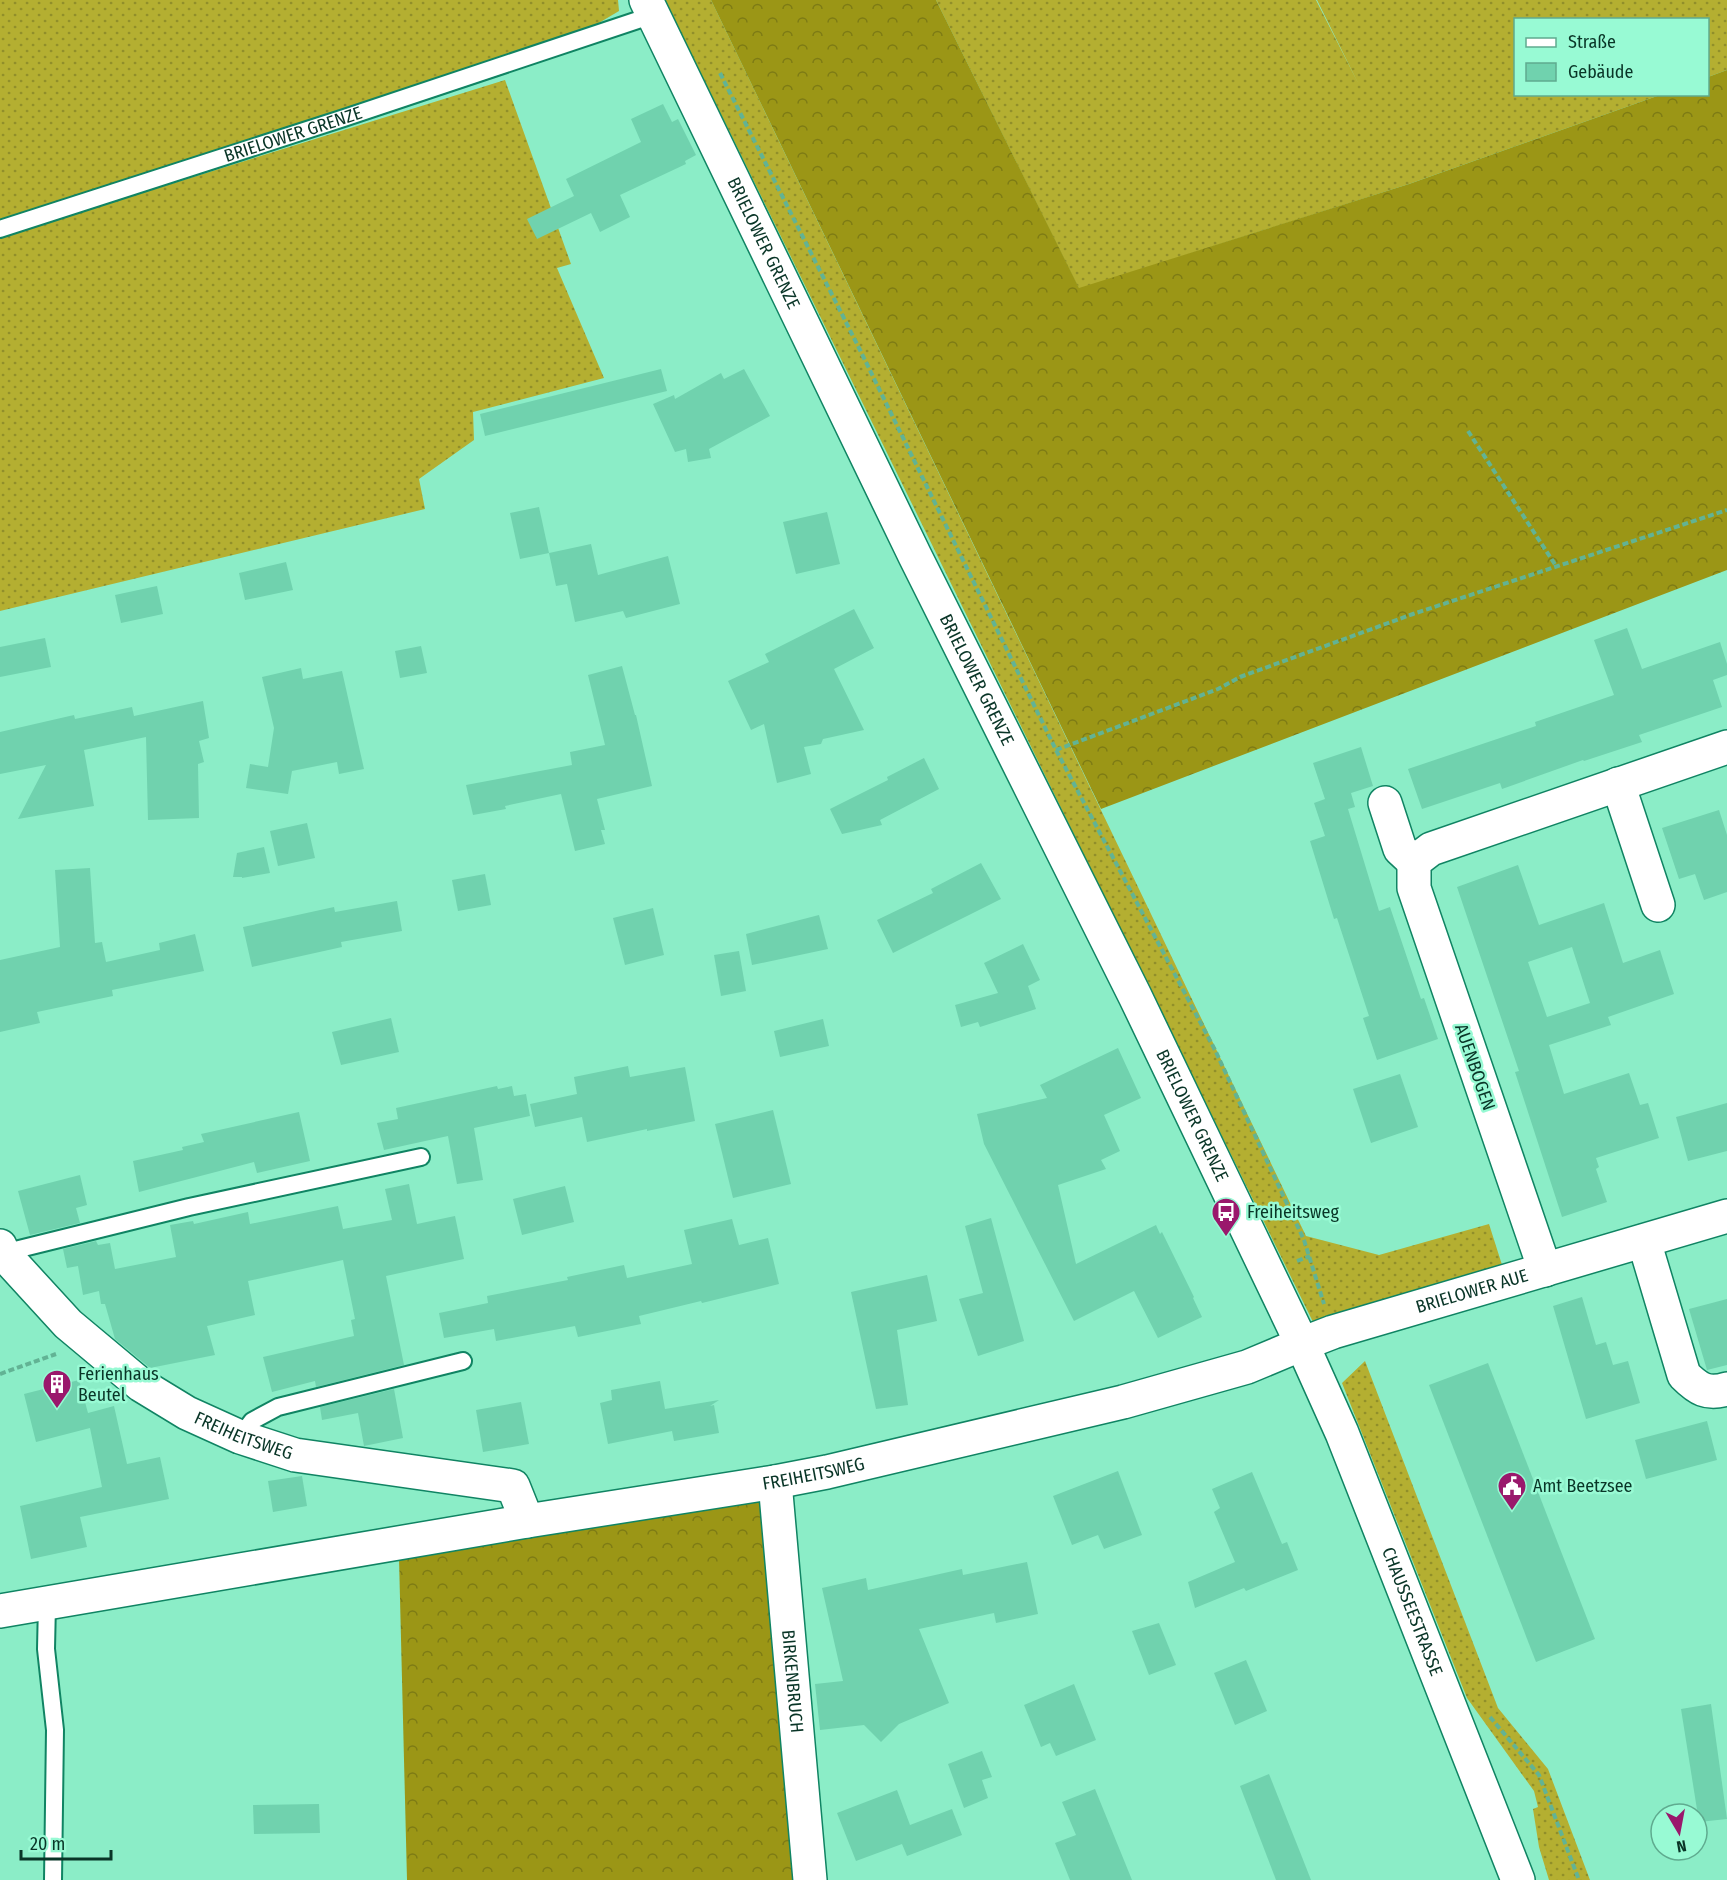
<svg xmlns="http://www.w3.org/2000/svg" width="1727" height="1880" font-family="'Fira Sans Condensed',sans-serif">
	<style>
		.grass { fill: url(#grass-dots) }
		.forest { fill: url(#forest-crowns) }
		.building { fill: #70d2ae; fill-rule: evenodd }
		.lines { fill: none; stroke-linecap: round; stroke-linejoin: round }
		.service-casing { stroke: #108463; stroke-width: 20 }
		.minor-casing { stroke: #108463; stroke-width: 36 }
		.tertiary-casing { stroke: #108463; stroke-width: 36 }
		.secondary-casing { stroke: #108463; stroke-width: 36 }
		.path { stroke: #62b394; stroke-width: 4; stroke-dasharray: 6 3; stroke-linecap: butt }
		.service { stroke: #fff; stroke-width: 16 }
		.minor { stroke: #fff; stroke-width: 33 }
		.tertiary { stroke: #fff; stroke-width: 33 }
		.secondary { stroke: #fff; stroke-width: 33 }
		.labels { text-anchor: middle; stroke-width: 5; stroke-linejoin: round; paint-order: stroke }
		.street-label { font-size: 18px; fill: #093527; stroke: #98fad4 }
		.poi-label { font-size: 18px; fill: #093527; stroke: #98fad4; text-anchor: start }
	</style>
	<defs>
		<pattern id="grass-dots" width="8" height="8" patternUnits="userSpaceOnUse" patternTransform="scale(1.5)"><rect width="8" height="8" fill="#b4af31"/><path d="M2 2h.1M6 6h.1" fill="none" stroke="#918f2a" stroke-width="1.8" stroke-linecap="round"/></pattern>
		<pattern id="forest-crowns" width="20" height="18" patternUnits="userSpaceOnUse" patternTransform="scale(1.5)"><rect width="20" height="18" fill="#9b9616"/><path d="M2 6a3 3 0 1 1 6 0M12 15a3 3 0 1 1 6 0" fill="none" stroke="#7d7b14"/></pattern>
	</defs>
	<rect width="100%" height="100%" fill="#8bedc7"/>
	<g class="grass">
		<polygon points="0,0 618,0 619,11 592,27 0,221"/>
		<polygon points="665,0 711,0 1306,1236 1379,1255 1489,1224 1503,1268 1313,1322"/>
		<polygon points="936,0 1316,0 1358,83 1317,0 1727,0 1727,70 1708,77 1708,20 1516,20 1516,94 1660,95 1409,184 1079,289"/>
		<polygon points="505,80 571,264 557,268 604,378 473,412 474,440 419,479 425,509 0,611 0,237"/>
		<polygon points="1365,1361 1498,1708 1548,1769 1590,1880 1549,1880 1539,1847 1533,1809 1538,1807 1534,1791 1467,1698 1342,1383"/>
	</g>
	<g class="forest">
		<polygon points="711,0 936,0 1079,288 1409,184 1660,95 1708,94 1708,77 1727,70 1727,570 1101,809"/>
		<polygon points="766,1497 801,1880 407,1880 399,1558"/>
	</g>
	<g class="building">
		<polygon points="663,104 672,122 678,119 696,155 685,161 686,164 620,195 630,217 600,232 591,213 537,239 527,219 574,196 566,179 641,142 631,119"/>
		<polygon points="661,369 667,391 485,436 480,414"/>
		<polygon points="744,369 770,416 709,449 711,458 688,462 686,449 675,452 653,404 674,395 675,399 721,373 724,379"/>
		<polygon points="539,507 549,553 520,559 510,513"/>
		<polygon points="827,512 840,564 796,574 783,522"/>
		<polygon points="591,544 598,575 668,556 680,604 626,618 623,611 575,622 567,584 556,586 549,553"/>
		<polygon points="286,562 293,590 245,600 239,573"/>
		<polygon points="157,586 163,614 121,623 115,595"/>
		<polygon points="854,609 874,648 834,669 864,730 823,739 821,744 804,747 811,774 777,783 764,724 751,730 728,681 769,662 765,654"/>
		<polygon points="1627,628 1642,669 1720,642 1727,664 1727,675 1713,680 1722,707 1639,735 1642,742 1584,761 1583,760 1502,789 1500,783 1422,809 1408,769 1536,726 1535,722 1614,695 1594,640"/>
		<polygon points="45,638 51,667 0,677 0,647"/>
		<polygon points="421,646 427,673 400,678 395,651"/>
		<polygon points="622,666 635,715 636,715 652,786 597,799 605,830 601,830 605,844 575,851 561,794 505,806 506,809 473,815 466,785 572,765 570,752 605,745 588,675"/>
		<polygon points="301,668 303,679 342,671 364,769 339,774 337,762 292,771 288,794 246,788 250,764 268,767 274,728 262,677"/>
		<polygon points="203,701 209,738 199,741 204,762 198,764 199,818 148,820 146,737 84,750 94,806 18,819 46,765 0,774 0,732 74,715 75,719 132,707 134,716"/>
		<polygon points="1361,747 1373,786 1351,793 1355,807 1348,809 1379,911 1390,907 1421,999 1424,998 1438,1039 1377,1060 1363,1018 1369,1016 1337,918 1334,919 1310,841 1325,836 1314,803 1325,799 1313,763"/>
		<polygon points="924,758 939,789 880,820 882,825 842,834 830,809 888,780 887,777"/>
		<polygon points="1719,810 1727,835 1727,892 1704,900 1695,874 1679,879 1662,828"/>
		<polygon points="307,823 315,858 278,866 270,831"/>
		<polygon points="264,847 270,873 242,878 242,877 233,877 237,853"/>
		<polygon points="981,863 1001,899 893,953 877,920 933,893 931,889"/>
		<path d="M1518,865L1539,925L1604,903L1623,963L1660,950L1674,994L1608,1017L1611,1025L1549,1045L1564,1094L1629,1073L1640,1105L1648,1103L1659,1138L1596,1158L1599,1167L1596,1169L1607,1202L1562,1217L1515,1072L1519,1071L1457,887ZM1572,947L1590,1003L1547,1017L1528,962Z"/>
		<polygon points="90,868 95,943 102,942 106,962 160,950 159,943 195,934 204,971 112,990 113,996 37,1012 40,1023 0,1032 0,960 60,947 55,870"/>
		<polygon points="485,874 491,905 458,911 452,880"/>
		<polygon points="397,901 402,931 341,942 342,947 252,967 243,927 334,907 335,912"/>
		<polygon points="653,908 664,955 625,965 613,918"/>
		<polygon points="819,915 828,949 752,965 746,934"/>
		<polygon points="1023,944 1040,980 1028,986 1036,1009 980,1027 978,1022 961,1027 955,1005 998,993 984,963"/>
		<polygon points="739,951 746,991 721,996 714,955"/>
		<polygon points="391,1018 399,1052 341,1065 332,1032"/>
		<polygon points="823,1019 829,1046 780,1057 774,1031"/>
		<polygon points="1118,1048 1141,1098 1104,1115 1120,1151 1101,1160 1106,1169 1058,1185 1076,1264 1156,1225 1160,1234 1162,1232 1194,1297 1193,1298 1202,1317 1158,1338 1134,1291 1074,1321 984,1144 977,1114 1047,1098 1040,1085"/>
		<polygon points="628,1066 630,1077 685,1067 695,1121 647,1131 647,1129 587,1142 582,1117 535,1127 530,1104 577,1094 574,1077"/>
		<polygon points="1400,1074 1418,1127 1371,1143 1353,1089"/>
		<polygon points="497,1086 498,1089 512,1086 514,1096 526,1094 530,1116 474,1128 483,1180 457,1184 448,1136 384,1150 377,1123 398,1119 396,1108"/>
		<polygon points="1727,1103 1727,1151 1688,1161 1676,1117"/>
		<polygon points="773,1110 791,1184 733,1198 715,1124"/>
		<polygon points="299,1112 310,1161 257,1173 254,1162 139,1192 133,1161 183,1150 182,1147 204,1142 201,1134"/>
		<polygon points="80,1175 87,1205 76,1208 80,1223 30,1235 18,1191"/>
		<polygon points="409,1184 417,1224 455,1216 464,1259 386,1276 404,1365 316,1387 315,1381 272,1392 263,1357 354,1336 351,1320 355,1319 343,1260 248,1281 255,1315 207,1326 215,1355 150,1368 115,1339 105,1304 101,1304 99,1291 83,1295 78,1266 67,1268 63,1249 96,1241 98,1245 110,1243 115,1269 176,1257 170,1225 193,1221 194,1224 248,1212 250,1224 338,1206 343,1229 392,1220 385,1189"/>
		<polygon points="565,1186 574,1222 522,1235 513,1199"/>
		<polygon points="991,1218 1024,1341 978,1356 959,1299 983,1293 965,1226"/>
		<polygon points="732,1219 739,1245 768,1238 779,1284 702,1303 701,1301 639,1316 641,1324 578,1337 575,1326 496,1341 494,1329 444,1338 439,1313 488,1303 487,1296 568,1280 567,1277 624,1265 627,1278 692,1264 684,1230"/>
		<polygon points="927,1275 937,1321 897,1330 908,1405 876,1409 851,1292"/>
		<polygon points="1582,1297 1596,1345 1606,1342 1613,1365 1628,1361 1640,1403 1586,1419 1553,1306"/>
		<polygon points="1727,1299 1727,1365 1707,1370 1689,1309"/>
		<polygon points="1488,1363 1595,1639 1536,1662 1429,1385"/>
		<polygon points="79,1380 88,1413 114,1406 127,1464 160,1457 169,1499 80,1517 87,1547 31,1559 20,1506 102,1487 90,1428 36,1442 24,1394"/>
		<polygon points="660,1381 665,1409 719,1400 710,1406 714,1405 719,1433 674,1441 672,1431 608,1444 600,1403 612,1400 611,1390"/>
		<polygon points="394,1389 403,1438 364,1446 358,1413 322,1420 320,1407"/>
		<polygon points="521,1402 529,1444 483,1452 476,1410"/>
		<polygon points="1707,1421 1717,1460 1646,1479 1635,1440"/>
		<polygon points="1118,1471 1142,1535 1104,1549 1098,1535 1072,1545 1053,1496"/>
		<polygon points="1252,1472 1282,1544 1287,1542 1298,1570 1246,1591 1244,1588 1195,1608 1188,1582 1235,1562 1214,1512 1220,1508 1212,1489"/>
		<polygon points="302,1476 307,1506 273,1512 268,1481"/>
		<polygon points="1027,1562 1038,1614 996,1623 994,1613 919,1629 949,1703 899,1724 881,1742 864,1725 820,1730 815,1684 843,1681 822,1588 866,1578 868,1590 962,1569 963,1575"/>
		<polygon points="1159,1623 1176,1665 1149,1675 1132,1631"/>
		<polygon points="1246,1660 1267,1711 1235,1725 1214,1673"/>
		<polygon points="1074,1684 1096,1740 1056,1756 1050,1743 1041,1747 1024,1705"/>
		<polygon points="1711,1704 1727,1819 1699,1822 1681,1709"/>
		<polygon points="982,1751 992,1777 982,1780 988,1798 964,1808 948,1764"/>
		<polygon points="1269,1774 1300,1852 1311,1880 1276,1880 1240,1786"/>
		<polygon points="1095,1789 1132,1880 1070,1880 1055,1843 1076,1835 1062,1802"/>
		<polygon points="897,1790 910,1825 952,1809 962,1835 907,1856 902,1844 856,1861 837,1813"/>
		<polygon points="319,1804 320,1833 254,1834 253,1805"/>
	</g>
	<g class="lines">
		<g class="service-casing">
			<g id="service">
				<path id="s1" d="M0,229L344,118L653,15"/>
				<polyline points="3,1253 189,1207 421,1157"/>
				<polyline points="240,1437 252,1421 278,1407 463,1361"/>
				<polyline points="47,1603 46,1649 55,1730 53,1880"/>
			</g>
		</g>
		<g class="minor-casing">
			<g id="minor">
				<polyline points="1618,784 1658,905"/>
				<polyline points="1385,803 1400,849 1414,862"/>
				<path d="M1644,1241L1684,1375C1698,1389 1707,1395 1727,1389"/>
				<path id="s2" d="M0,1246L3,1253L68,1324L141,1385L187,1413L240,1437L295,1455L513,1486L527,1521"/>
				<polyline points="1545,1270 1414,888 1414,862 1431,849 1727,747"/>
				<path id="s3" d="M775,1482L810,1880"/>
				<path id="s4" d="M0,1611L527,1521L775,1482L827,1472L1123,1402L1247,1367L1302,1344"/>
			</g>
		</g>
		<g class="tertiary-casing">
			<g id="tertiary">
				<path id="s5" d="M1302,1344L1333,1332L1727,1216"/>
			</g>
		</g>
		<g class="secondary-casing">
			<g id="secondary">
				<path id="s6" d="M646,0L915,556L1135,996L1302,1344L1342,1433L1518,1880"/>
			</g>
		</g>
		<g class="path">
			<polyline points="720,73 860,350 1056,750 1215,1050 1304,1240 1324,1304"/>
			<polyline points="1468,431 1556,566"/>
			<polyline points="1056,750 1218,689 1240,677 1413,614 1727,510"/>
			<polyline points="1297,1261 1310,1256"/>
			<polyline points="0,1374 56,1354"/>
			<polyline points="1490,1717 1539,1775 1579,1880"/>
		</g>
		<use href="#service" class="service"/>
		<use href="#minor" class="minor"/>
		<use href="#tertiary" class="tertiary"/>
		<use href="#secondary" class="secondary"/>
	</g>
	<defs>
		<g id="bus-pin" transform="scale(1.5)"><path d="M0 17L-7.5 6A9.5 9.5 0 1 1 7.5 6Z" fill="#9a186c" stroke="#98fad4"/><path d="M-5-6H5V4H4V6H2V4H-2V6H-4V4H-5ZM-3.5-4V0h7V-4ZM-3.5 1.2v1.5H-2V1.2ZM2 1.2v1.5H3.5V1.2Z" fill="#fff"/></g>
		<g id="building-pin" transform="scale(1.5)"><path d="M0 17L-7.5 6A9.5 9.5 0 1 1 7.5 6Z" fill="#9a186c" stroke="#98fad4"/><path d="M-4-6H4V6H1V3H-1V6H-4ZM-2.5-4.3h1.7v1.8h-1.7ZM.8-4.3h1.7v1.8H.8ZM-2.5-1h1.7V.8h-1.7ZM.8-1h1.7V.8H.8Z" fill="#fff"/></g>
		<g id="civic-pin" transform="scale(1.5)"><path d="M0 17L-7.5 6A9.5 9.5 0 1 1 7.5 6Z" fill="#9a186c" stroke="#98fad4"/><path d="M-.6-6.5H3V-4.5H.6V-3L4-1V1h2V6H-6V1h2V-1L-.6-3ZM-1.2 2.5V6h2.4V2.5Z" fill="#fff"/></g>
	</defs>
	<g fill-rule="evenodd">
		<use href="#bus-pin" x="1226" y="1212"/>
		<use href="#building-pin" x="57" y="1384"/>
		<use href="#civic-pin" x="1512" y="1486"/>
	</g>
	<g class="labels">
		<g class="street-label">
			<text dy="6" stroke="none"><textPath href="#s1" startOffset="308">BRIELOWER GRENZE</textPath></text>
			<text dy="6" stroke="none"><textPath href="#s6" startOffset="270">BRIELOWER GRENZE</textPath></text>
			<text dy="6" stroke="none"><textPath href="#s6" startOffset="756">BRIELOWER GRENZE</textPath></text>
			<text transform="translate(1475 1067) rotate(71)" y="6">AUENBOGEN</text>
			<text dy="6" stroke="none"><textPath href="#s6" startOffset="1242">BRIELOWER GRENZE</textPath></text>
			<text dy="6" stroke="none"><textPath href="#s5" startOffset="178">BRIELOWER AUE</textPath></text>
			<text dy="6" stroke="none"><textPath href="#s2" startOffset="314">FREIHEITSWEG</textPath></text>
			<text dy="6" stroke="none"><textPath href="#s4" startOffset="825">FREIHEITSWEG</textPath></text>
			<text dy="6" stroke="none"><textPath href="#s6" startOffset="1785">CHAUSSEESTRASSE</textPath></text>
			<text dy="6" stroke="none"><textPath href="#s3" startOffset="200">BIRKENBRUCH</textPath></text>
		</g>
		<g class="poi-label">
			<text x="1247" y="1218">Freiheitsweg</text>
			<text x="78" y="1380">Ferienhaus<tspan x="78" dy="21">Beutel</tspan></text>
			<text x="1533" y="1492">Amt Beetzsee</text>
		</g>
	</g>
	<rect x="1514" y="18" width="195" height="78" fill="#98fad4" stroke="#5fab8f" stroke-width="1.5"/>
	<rect x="1526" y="38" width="30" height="9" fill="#ffffff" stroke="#5fab8f" stroke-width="1.5"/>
	<text x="1568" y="48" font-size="18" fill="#093527">Straße</text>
	<rect x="1526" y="63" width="30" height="18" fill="#70d2ae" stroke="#5fab8f" stroke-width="1.5"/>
	<text x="1568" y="78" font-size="18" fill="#093527">Gebäude</text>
	<g transform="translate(1679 1832) rotate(170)"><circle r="28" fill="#98fad4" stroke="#5fab8f" stroke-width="1.5"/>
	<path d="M0-4.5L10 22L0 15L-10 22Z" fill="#9a186c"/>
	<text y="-9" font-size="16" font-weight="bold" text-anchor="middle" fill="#093527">N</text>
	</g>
	<path d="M21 1850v9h90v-9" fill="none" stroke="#093527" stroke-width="3"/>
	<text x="30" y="1850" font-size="18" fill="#093527" stroke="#98fad4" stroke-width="4.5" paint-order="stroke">20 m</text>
</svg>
